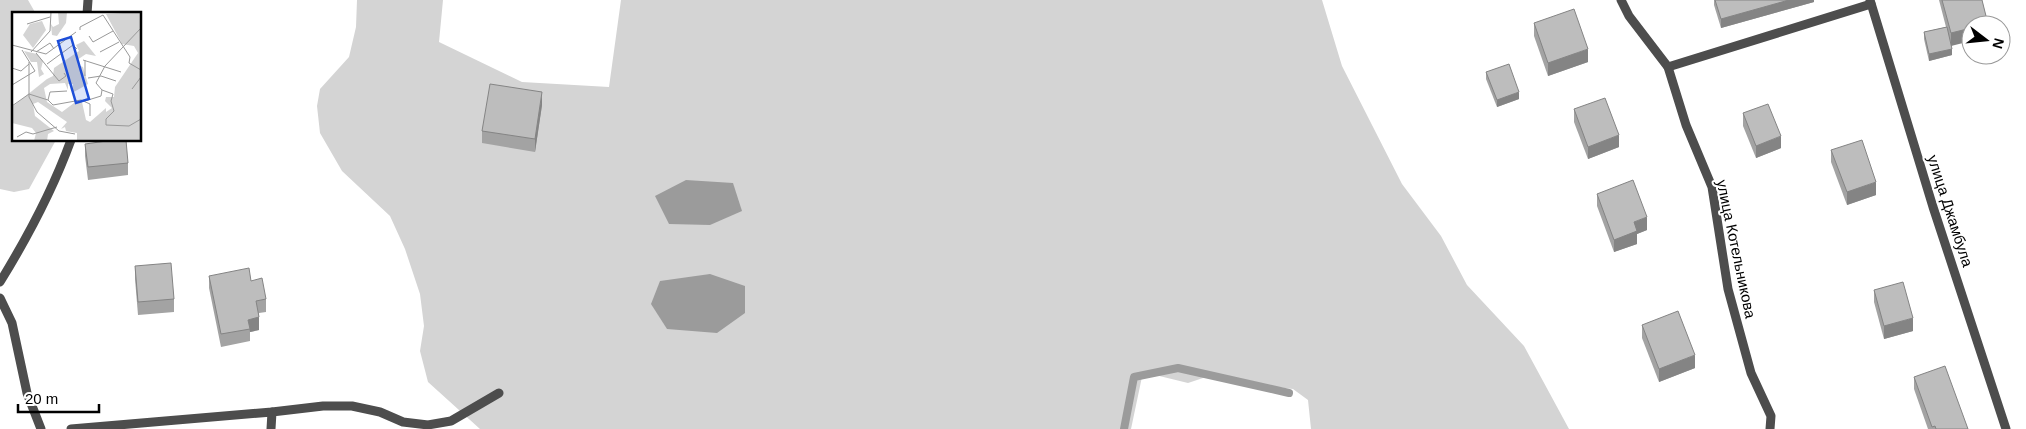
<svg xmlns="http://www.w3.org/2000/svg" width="2026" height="429" font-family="Helvetica,sans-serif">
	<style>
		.green { fill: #d4d4d4 }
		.water { fill: #9b9b9b }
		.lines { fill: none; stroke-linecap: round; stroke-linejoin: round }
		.stream { stroke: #9b9b9b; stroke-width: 8 }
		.minor { stroke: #4d4d4d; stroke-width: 9 }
		.wall { fill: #a3a3a3 }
		.shaded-wall { fill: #848484 }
		.building { fill: #bdbdbd; stroke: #848484 }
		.labels { text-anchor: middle; stroke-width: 4; stroke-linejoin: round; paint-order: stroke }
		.street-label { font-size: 15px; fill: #000; stroke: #fff }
		.inset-road { fill: none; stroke: #999; stroke-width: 1 }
		.view { fill: #1d4ed8; fill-opacity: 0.15; stroke: #1d4ed8; stroke-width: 2.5 }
		.inset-edge { fill: none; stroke: #000; stroke-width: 2.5 }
	</style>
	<rect width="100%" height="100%" fill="#fff"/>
	<g class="green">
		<polygon points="0,0 28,0 36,14 14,14 14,140 56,140 29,189 14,192 0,189"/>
		<polygon points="357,0 443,0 439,42 522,82 609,87 621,0 1322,0 1342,66 1402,184 1441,236 1467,285 1524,346 1569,429 1311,429 1308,400 1293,389 1252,384 1212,375 1188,383 1143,372 1131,429 480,429 428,382 420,351 424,326 420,294 405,249 390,216 342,171 320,133 317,106 320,89 349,57 356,27"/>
	</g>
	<g class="water">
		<polygon points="686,180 733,183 742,211 710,225 669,224 655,196"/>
		<polygon points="710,274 745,286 745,313 717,333 667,329 651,304 660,281"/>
	</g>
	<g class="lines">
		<polyline class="stream" points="1124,429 1134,377 1178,368 1289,393"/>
		<g class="minor">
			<polyline points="1621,0 1629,16 1668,67 1686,125 1712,187 1728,289 1751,373 1771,416 1770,429"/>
			<polyline points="1870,0 1933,207 2006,429"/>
			<polyline points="87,14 88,0"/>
			<polyline points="1668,67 1871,4"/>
			<path d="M0,282C29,235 52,192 71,140"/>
			<polyline points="0,298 12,323 27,393 41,429"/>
			<polyline points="71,429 272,412 323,406 352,406 380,412 403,422 428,425 451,421 499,393"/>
			<polyline points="271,429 272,412"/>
		</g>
	</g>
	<g class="wall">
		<polygon points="1714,0 1814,0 1814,2 1721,28 1714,5"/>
		<polygon points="1939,0 1982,0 1988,25 1951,46 1952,55 1929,61 1924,39 1924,32 1946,27"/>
		<polygon points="1534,23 1588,62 1548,76 1534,36"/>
		<polygon points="1486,72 1519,99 1497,107 1486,79"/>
		<polygon points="542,105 535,152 482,143 482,131"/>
		<polygon points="1574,109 1619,147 1588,159 1574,122"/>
		<polygon points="1743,113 1781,148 1756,158 1743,126"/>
		<polygon points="85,144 128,163 128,175 88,180 85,156"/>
		<polygon points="1831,150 1876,195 1847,205 1831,162"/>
		<polygon points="1597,194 1647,230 1637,234 1637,244 1614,252 1597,206"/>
		<polygon points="135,266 174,299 174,312 138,315 135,279"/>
		<polygon points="209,276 251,281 266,299 266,312 259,313 259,330 250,332 250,341 221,347 209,288"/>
		<polygon points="1874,290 1913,331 1884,339 1874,302"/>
		<polygon points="1642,325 1695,368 1659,382 1642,338"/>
		<polygon points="1914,377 1968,429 1928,429 1914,389"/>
	</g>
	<g class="shaded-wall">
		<polygon points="1789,0 1814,0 1814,2 1721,28 1721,19"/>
		<polygon points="1971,28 1971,41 1951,46 1951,33"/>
		<polygon points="1588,49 1588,62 1548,76 1548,63"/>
		<polygon points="1952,49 1952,55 1929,61 1929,54"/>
		<polygon points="542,92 542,105 535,152 535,139"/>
		<polygon points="1519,92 1519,99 1497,107 1497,100"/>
		<polygon points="1619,135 1619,147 1588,159 1588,147"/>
		<polygon points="1781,136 1781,148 1756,158 1756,146"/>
		<polygon points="1876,182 1876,195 1847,205 1847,192"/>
		<polygon points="1647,217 1647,230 1637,234 1637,244 1614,252 1614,240 1634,222"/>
		<polygon points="259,317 259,330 250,332 248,320"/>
		<polygon points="1913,318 1913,331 1884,339 1884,326"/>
		<polygon points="1695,355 1695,368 1659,382 1659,369"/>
	</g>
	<g class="building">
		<polygon points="1715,0 1789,0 1721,19"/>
		<polygon points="1942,0 1982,0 1988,24 1983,25 1971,25 1971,28 1951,33"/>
		<polygon points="1574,9 1588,49 1548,63 1534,23"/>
		<polygon points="1947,27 1952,49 1929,54 1924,32"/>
		<polygon points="1509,64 1519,92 1497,100 1486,72"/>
		<polygon points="490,84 542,92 535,139 482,131"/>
		<polygon points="1605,98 1619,135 1588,147 1574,109"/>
		<polygon points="1768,104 1781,136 1756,146 1743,113"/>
		<polygon points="114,140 126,140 128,163 88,167 85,144"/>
		<polygon points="1862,140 1876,182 1847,192 1831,150"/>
		<polygon points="1633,180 1647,217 1634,222 1637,231 1614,240 1597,194"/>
		<polygon points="171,263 174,299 138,302 135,266"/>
		<polygon points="249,268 251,281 262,278 266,299 256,301 259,317 248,320 250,329 221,334 209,276"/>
		<polygon points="1903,282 1913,318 1884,326 1874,290"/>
		<polygon points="1678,311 1695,355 1659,369 1642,325"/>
		<polygon points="1945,366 1968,429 1936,429 1935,426 1932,427 1914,377"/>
	</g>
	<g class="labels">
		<g class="street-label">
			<text transform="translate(1950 211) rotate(72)" y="5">улица Джамбула</text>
			<text transform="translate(1736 249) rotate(78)" y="5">улица Котельникова</text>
		</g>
	</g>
	<g transform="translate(12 12)">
		<rect width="129" height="129" fill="#fff"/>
		<path d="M46,0H55L54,11L45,24L40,23L39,12L41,15L47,12ZM129,0V129H65V121L54,119L53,115L49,117L55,110L26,90L21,92L23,104L42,119L36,122L35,129H22L24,121L20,116L0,111V95L35,67L32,62L27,65L25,50H19L12,39L25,42L31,49L29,57L35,67L41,64L42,56L67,39L64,33L72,29L84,44L74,42L65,48L66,53L71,55L76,72L60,81L61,72H56V78L53,71L38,72L32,76L35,90L50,100L66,88L70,90L74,108L78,110L94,96V100L100,96L93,89L94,85H102L103,75L126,41L122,34L110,32L94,2ZM30,9L34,18L21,36L11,23L18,12Z" fill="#d4d4d4"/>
		<path class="inset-road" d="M15,12L38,5M68,18V15L91,3L118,45L117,51L129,58M77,24L81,30L101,19M0,33L34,42L64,20M19,40L38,19L39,0M24,40L38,31L42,37M88,40L107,30M24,41L47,69L54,64L52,61M71,48L109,60M73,48V64M17,50V85L25,100L47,119L63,122M35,52L61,33L65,37M0,56L9,59L17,52M76,66L89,64L104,69M0,73L23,59L10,38M120,77L129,65M90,78L101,82L99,89L102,99L94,107V113L117,114L129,107M36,88L38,80L55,79M73,89L89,84L90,78L84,71L93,54L129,16M0,94L17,82L36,88L41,93L69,88L78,92V104M5,125L14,120L21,122L45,115"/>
		<path class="view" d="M59,25L77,87L64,91L46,29Z"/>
		<rect width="129" height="129" class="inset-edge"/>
	</g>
	<g transform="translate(1986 40) rotate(106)"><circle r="24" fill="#ffffff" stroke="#999999"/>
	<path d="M0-4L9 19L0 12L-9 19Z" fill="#000000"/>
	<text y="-8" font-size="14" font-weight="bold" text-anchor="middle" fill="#000000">N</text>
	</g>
	<path d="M18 404v8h81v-8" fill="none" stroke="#000000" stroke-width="2.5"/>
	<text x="25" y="404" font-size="15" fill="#000000" stroke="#ffffff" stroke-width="4" paint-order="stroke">20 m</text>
</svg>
